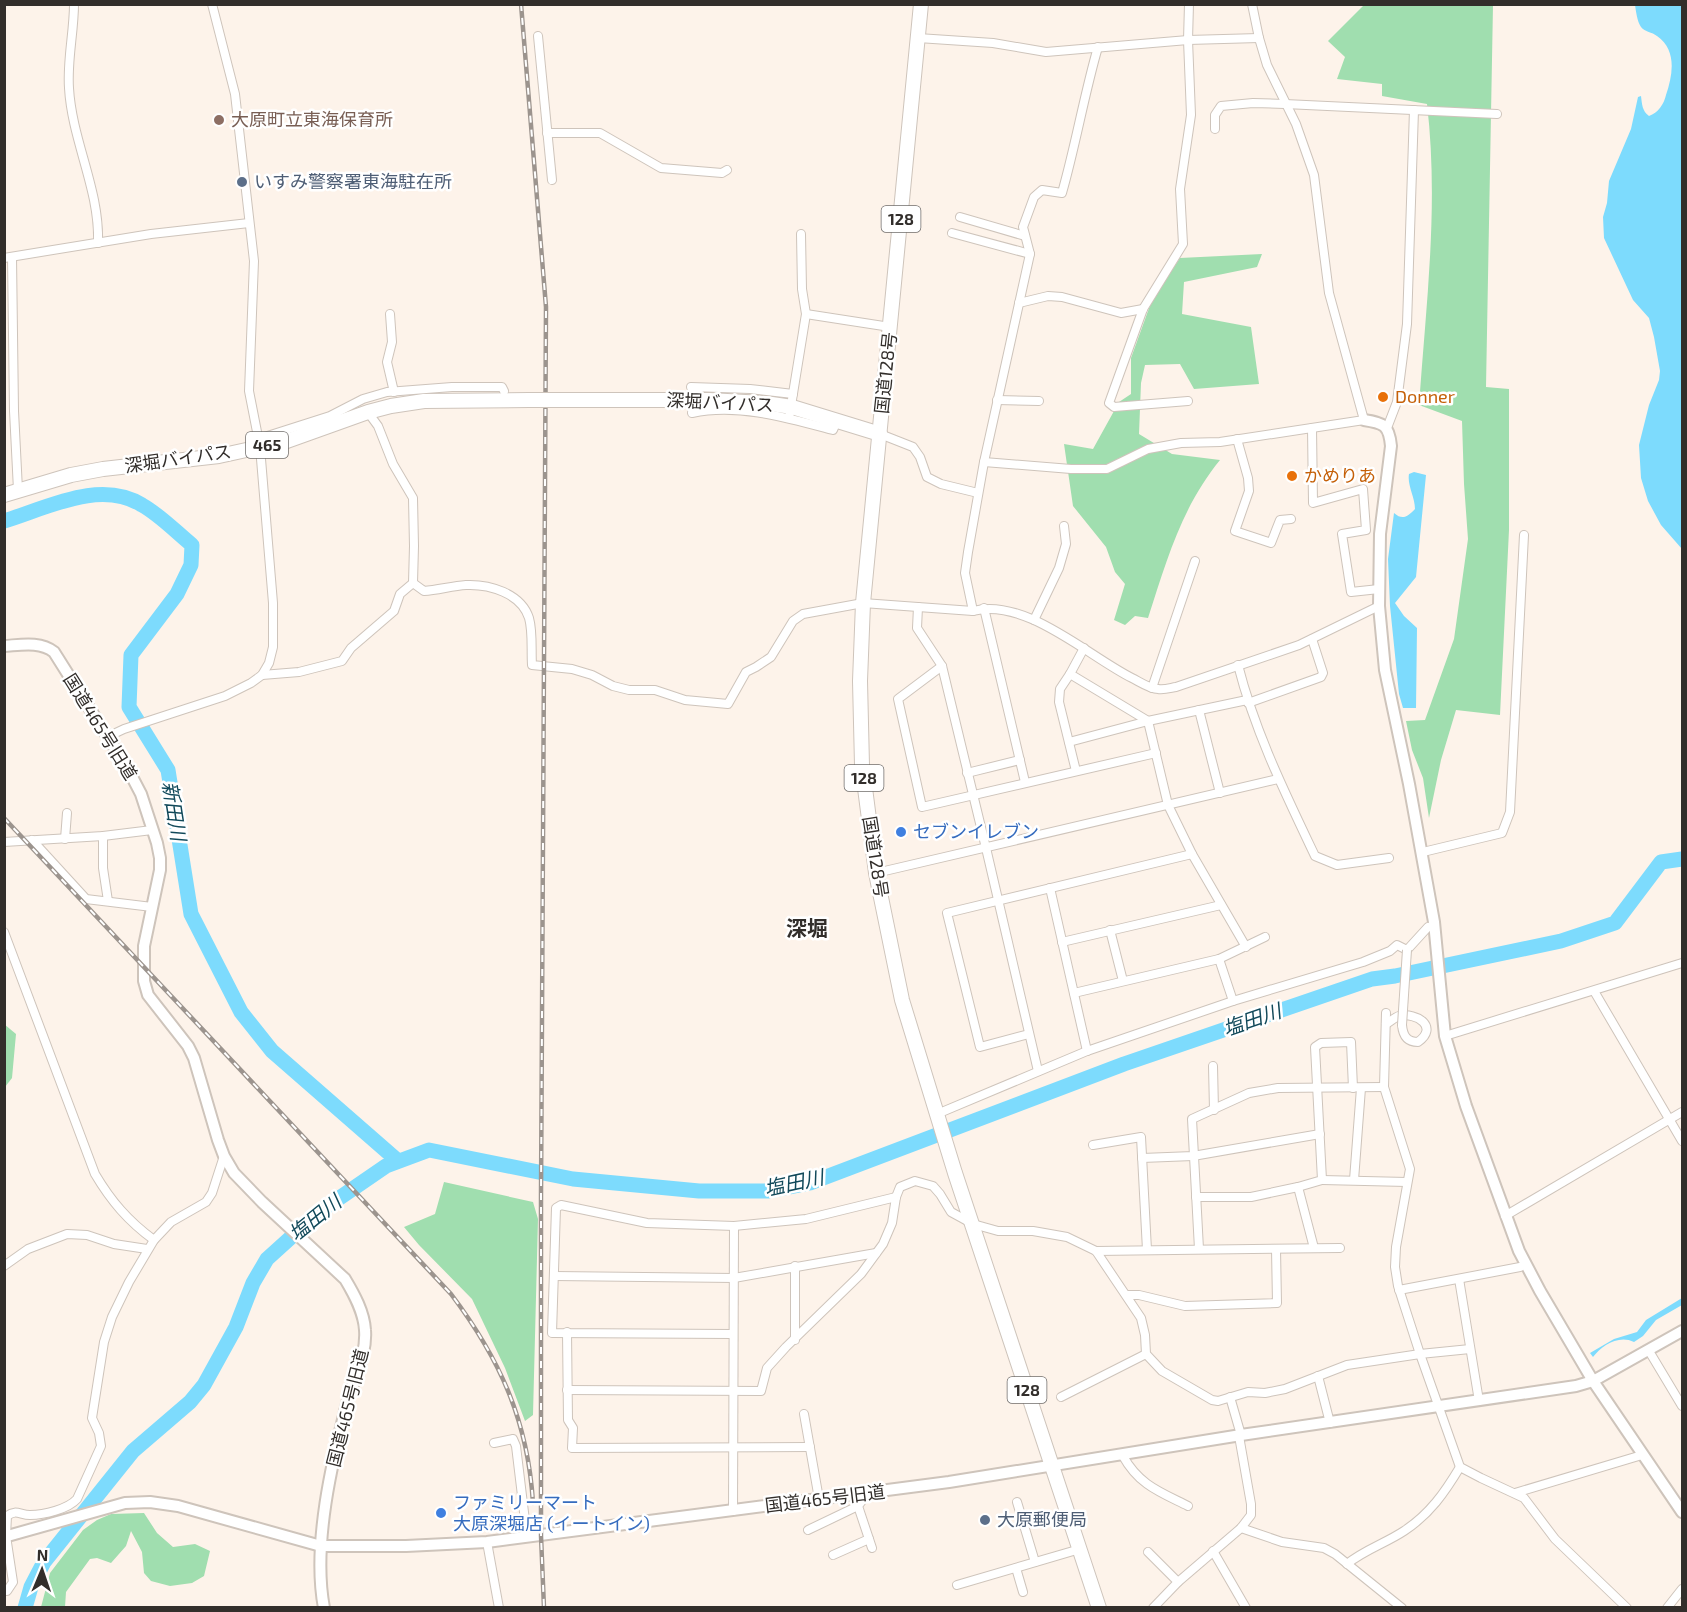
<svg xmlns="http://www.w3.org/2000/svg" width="1687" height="1612" font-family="'Exo 2','Noto Sans JP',sans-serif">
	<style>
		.green { fill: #a0deaf }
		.water { fill: #7ddbfd }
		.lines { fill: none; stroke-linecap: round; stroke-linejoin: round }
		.river { stroke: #7ddbfd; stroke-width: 15 }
		.street-casing { stroke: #cec4bb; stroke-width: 10 }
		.secondary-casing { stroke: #cec4bb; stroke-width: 14 }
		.highway-casing { stroke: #cec4bb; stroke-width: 16 }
		.street { stroke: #fff; stroke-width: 8 }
		.secondary { stroke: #fff; stroke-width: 10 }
		.highway { stroke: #fff; stroke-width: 14 }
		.rail-casing { stroke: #9c948e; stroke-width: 4.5 }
		.rail { stroke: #fff; stroke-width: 2; stroke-dasharray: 7; stroke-linecap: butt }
		.street-bridge-casing { stroke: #cec4bb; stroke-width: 10; stroke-linecap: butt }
		.highway-bridge-casing { stroke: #cec4bb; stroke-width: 16; stroke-linecap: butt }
		.street-bridge { stroke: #fff; stroke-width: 8 }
		.highway-bridge { stroke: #fff; stroke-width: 14 }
		.education-dot { fill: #8d6e63; stroke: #fff; stroke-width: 2 }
		.service-dot { fill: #5c6f8a; stroke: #fff; stroke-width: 2 }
		.food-dot { fill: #e8710a; stroke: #fff; stroke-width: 2 }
		.shop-dot { fill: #3f7fe0; stroke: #fff; stroke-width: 2 }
		.labels { text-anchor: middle; stroke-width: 5; stroke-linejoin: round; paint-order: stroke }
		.shield { fill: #fff; stroke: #706d6b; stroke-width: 1.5 }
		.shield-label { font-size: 16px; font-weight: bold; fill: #322e2b }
		.education-label { font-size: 18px; fill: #785e54; stroke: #fff; text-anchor: start }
		.service-label { font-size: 18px; fill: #4e5e75; stroke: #fff; text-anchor: start }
		.street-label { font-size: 18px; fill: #322e2b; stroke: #fff }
		.food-label { font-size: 18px; fill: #c56008; stroke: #fff; text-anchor: start }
		.shop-label { font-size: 18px; fill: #366cbe; stroke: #fff; text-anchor: start }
		.water-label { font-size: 20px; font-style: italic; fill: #11495a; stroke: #fff }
		.quarter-label { font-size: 21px; font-weight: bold; fill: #322e2b; stroke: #fff }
	</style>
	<rect width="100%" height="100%" fill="#fdf3ea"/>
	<g class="green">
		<path d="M1364,5H1493L1486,387L1509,389V530L1500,715L1456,710L1441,760L1429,818L1423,778L1412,750L1406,721L1425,720L1454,639L1468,539L1464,484L1462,421L1419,405C1426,305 1439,205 1427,104L1382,96V84L1337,79L1345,57L1328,41Z"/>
		<path d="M1262,254L1257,267L1184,282L1182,314L1251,327L1259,384L1194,389L1180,364L1145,365L1141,383L1139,434L1172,454L1220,460C1181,508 1167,560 1148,618L1135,616L1125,625L1114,620L1125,584L1115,572L1106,547L1073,506L1064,444L1093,449L1119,402L1131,394V358L1152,300L1180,258Z"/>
		<polygon points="4,1024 16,1034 12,1078 5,1087"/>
		<polygon points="444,1182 533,1202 538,1219 533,1415 525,1421 505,1368 472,1299 419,1245 404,1227 435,1214"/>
		<polygon points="144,1513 157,1533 173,1547 195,1544 210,1551 204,1576 192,1583 170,1586 151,1581 144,1573 142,1552 131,1531 126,1546 111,1563 97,1558 90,1559 66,1592 65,1607 41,1607 50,1573 83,1530 97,1520 111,1514"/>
	</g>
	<g class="water">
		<path d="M1635,5H1682V549L1661,525L1648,501L1641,478L1639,445L1649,405L1659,380L1660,371L1654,337L1649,318L1633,300L1604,238L1603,217L1607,203L1609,181L1631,129L1638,97L1641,96C1642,104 1642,111 1649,116C1658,113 1664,104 1666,95C1673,74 1677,50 1657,36C1652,32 1645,32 1641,27C1637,21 1636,11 1635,5Z"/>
		<path d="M1414,472L1426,475L1416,577L1395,603L1404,616L1417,628L1416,708H1403L1399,694L1390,606L1388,559L1394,513C1403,521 1408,516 1415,509C1415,497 1407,485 1409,474Z"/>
		<path d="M1682,1298V1305L1656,1320L1643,1336L1634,1342C1619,1334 1601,1346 1593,1357L1590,1353L1614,1339L1637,1332L1646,1320Z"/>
	</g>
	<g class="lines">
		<g class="river">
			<path d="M4,521C47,508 100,479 142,505C160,515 176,532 192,545L191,565L177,594L131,655L129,707L168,770L191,914L241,1012L272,1051L398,1161"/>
			<polyline points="25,1608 31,1587 44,1562 133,1451 190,1402 204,1385 236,1327 253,1283 267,1259 319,1212 386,1166 429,1150 573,1179 699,1191 769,1191 810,1183 1124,1064 1372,979 1395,976 1561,941 1615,923 1661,862 1682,859"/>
		</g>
		<g class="street-casing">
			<g id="street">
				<path d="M74,4C74,32 67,60 69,88C72,141 100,190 98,243"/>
				<polyline points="538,36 552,180"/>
				<polyline points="918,38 993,43 1046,52 1188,40 1259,38"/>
				<polyline points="1215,129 1215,115 1221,106 1253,103 1285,104 1497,114"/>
				<polyline points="547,133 600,133 661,168 722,173 727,170"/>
				<polyline points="960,217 1025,236"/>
				<polyline points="952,233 1030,254"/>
				<polyline points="12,257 14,411 18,490"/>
				<polyline points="4,258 151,234 249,223"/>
				<polyline points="1019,303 1048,296 1062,297 1121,313 1143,309"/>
				<polyline points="390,314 392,342 387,362 394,392"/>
				<polyline points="806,314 890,327"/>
				<polyline points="691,387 750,389 793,394"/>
				<polyline points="997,400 1039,401"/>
				<polyline points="1188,401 1114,407 1109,403 1143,309 1183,244 1180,189 1191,115 1188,40 1189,4"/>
				<polyline points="367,411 378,426 393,464 413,498 414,546 413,583"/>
				<path d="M692,413C738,403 788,418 833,430L837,421"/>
				<polyline points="789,418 806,314 802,289 801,234"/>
				<polyline points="1312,428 1313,503 1363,489 1366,530 1342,534 1351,592 1379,589"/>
				<polyline points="1387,428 1397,402 1407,324 1414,110"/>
				<polyline points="880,434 913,447 920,457 927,477 941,484 978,493"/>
				<polyline points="258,439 330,416 363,399 387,392 452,387 502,387 504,391"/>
				<polyline points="1237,439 1248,478 1249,491 1235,531 1271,543 1280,520 1291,519"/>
				<polyline points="984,462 1071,469 1107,469 1148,449 1181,443 1220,442 1364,420 1329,293 1314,175 1296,124 1267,65 1259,38 1252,4"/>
				<path d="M413,583L424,591C438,590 452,586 466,585C489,584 521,593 529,618C533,632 531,650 532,665L572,669L592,675L613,686L629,690H655L685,700L728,704L746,672L756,667L771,657L793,621L803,614L863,603L973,611C1025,597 1088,656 1132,678C1140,682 1150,689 1158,689C1164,690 1170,688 1176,687L1299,645L1379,606"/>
				<polyline points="918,607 917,628 942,666 986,848 1038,1071"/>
				<polyline points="984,608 1025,782"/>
				<path d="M973,611L965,573L968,552L984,462L1030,254L1023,227L1034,197L1042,190L1062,193C1076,144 1084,95 1098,47"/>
				<polyline points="1034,620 1059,568 1066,544 1064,526"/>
				<polyline points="1084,648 1070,674 1148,721 1168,805 1192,854 1246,947"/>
				<path d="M1238,665C1255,732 1285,793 1315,856L1337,865L1389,858"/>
				<polyline points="942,666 898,699 922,807 1156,753"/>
				<polyline points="1070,674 1060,689 1059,702 1076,771"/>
				<polyline points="262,675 299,672 342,661 351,648 394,611 400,594 413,583"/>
				<polyline points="1152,688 1195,561"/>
				<polyline points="1248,703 1321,677 1323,673 1312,639"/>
				<polyline points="1199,710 1220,793"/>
				<polyline points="107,737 124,729 225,696 251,683 262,675 269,663 273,647 273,603 260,447 249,391 254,261 235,94 212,4"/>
				<polyline points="1069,742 1148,721 1247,700"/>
				<polyline points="967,773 1020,760"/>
				<polyline points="103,836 103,868 108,901"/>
				<polyline points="65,839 67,813"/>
				<polyline points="32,840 86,899 152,907"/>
				<polyline points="4,842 103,836 152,830"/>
				<polyline points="1423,852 1502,833 1510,812 1524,535"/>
				<polyline points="876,873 1278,779"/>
				<polyline points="1050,888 1087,1051"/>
				<polyline points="1110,930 1123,981"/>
				<path d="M4,932L95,1174C111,1201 128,1221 154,1240"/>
				<polyline points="1062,942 1221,905"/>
				<polyline points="1219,959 1233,1001"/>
				<polyline points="1594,991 1682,1141"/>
				<polyline points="1074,993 1219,959 1265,937"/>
				<polyline points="1386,1013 1384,1087 1410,1169 1396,1247 1395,1267 1398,1286 1420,1354 1460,1467 1481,1478 1524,1498 1555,1539 1627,1608"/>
				<path d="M1386,1024C1390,1022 1395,1017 1399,1016C1417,1012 1439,1027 1418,1042C1407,1042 1403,1036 1402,1025"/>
				<polyline points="1029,1034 980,1047 947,913 1192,854"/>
				<polyline points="1445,1036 1682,963"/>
				<polyline points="1213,1066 1214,1110"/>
				<polyline points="937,1114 1087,1051 1233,1001 1363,962 1390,951 1397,945 1407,950 1428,927"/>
				<polyline points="1093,1145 1141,1137 1147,1250"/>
				<polyline points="1142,1158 1193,1156 1320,1134"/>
				<polyline points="1322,1180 1407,1182"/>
				<polyline points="1354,1180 1361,1088"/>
				<polyline points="1298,1187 1314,1248"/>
				<polyline points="1196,1197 1251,1197 1298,1187 1322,1180 1315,1047 1321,1043 1351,1042 1353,1088"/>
				<polyline points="1505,1216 1682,1112"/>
				<polyline points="1199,1249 1192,1119 1249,1093 1278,1088 1384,1087"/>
				<polyline points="1096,1251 1340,1248"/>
				<polyline points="4,1266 28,1249 67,1234 87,1235 114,1244 147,1249"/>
				<polyline points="795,1266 795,1340"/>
				<polyline points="554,1276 734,1278 876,1253"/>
				<polyline points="1459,1279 1479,1401"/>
				<polyline points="1399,1290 1520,1267"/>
				<polyline points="1127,1295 1139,1295 1185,1306 1277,1303 1276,1249"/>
				<polyline points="567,1332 568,1420 573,1428 572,1448 810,1447"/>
				<polyline points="733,1334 552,1333 556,1208 561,1205 647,1223 734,1226 806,1219 896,1197"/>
				<polyline points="1649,1351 1682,1406"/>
				<polyline points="1318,1376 1330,1423"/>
				<polyline points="567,1390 761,1391 767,1368 786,1347 861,1274 883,1244 892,1223 896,1197 900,1187 915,1181 933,1186 940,1194 951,1212 973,1224 998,1231 1033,1231 1067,1237 1096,1251 1141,1318 1145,1335 1146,1354 1162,1371 1212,1400 1218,1401 1248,1392 1265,1393 1285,1389 1347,1365 1420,1354 1470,1349"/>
				<polyline points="1061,1397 1146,1354"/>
				<polyline points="1230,1397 1241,1435"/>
				<polyline points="804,1414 819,1499"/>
				<polyline points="494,1443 513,1439 516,1446 527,1537"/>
				<path d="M1123,1456C1139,1485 1160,1492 1188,1506"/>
				<polyline points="868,1493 858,1506 872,1548"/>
				<polyline points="1515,1493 1642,1455"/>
				<polyline points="1017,1502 1035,1562"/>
				<polyline points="733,1511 734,1226"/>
				<polyline points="1241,1528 1282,1542 1324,1548 1335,1554 1402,1608"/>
				<polyline points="808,1530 858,1506"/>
				<polyline points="487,1542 499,1608"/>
				<polyline points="1213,1551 1246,1608"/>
				<polyline points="1148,1552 1178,1582"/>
				<polyline points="833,1555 869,1539"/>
				<path d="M1347,1564C1364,1550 1386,1543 1404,1531C1430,1514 1445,1492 1460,1467"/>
				<polyline points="1016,1568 1023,1592"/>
				<polyline points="957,1585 1080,1549"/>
				<path d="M4,1591H7L13,1582L6,1536L7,1516C16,1509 20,1515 30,1515C44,1515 68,1509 77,1499L101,1446L99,1433L92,1418L104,1342L112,1317L129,1282L154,1240L171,1222L206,1202L212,1193L224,1156"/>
				<polyline points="1153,1608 1178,1582 1241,1528 1251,1515 1251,1504 1239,1436"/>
				<polyline points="1667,1608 1682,1589"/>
			</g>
		</g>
		<g class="secondary-casing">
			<g id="secondary">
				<path d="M1364,420C1384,423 1389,425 1391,446L1380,534L1379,606L1385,670L1409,784L1434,922L1445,1036L1466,1106L1519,1251L1540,1291L1593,1381L1682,1512"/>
				<path d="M4,646C21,645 40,641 54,652L129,771L141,794L157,843L160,858V870L144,946V981L148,995L188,1046L194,1058L218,1140L224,1156L234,1173L262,1202L345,1279C354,1294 364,1312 365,1330C367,1355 354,1377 348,1400C332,1461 312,1545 324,1608"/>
				<polyline points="4,1537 125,1503 150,1502 178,1506 321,1546 406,1546 487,1542 949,1482 1241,1435 1576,1386 1593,1381 1682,1331"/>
			</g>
		</g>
		<g class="highway-casing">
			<g id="highway">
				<polyline points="921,4 863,603 860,681 862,765 876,873 902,1000 955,1173 1099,1608"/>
				<polyline points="557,400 709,400 765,403 792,407 880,434"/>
				<polyline points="4,495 71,475 103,469 219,456 260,447 287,441 368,412 391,406 424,401 529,400"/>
			</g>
		</g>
		<use href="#street" class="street"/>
		<use href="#secondary" class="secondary"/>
		<use href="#highway" class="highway"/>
		<g class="rail-casing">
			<g id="rail">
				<polyline points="521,4 546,307 541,1195 541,1536 544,1608"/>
				<path d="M4,818L451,1294C500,1359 528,1421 533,1503"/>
			</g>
		</g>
		<use href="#rail" class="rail"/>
		<g class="street-bridge-casing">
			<polyline id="street-bridge" points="1402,1025 1407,950"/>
		</g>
		<g class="highway-bridge-casing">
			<polyline id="highway-bridge" points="529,400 557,400"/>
		</g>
		<use href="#street-bridge" class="street-bridge"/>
		<use href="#highway-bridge" class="highway-bridge"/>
	</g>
	<circle class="education-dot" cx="219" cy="120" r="6"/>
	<g class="service-dot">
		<circle cx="242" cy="182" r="6"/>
		<circle cx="985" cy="1520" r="6"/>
	</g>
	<g class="food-dot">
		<circle cx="1383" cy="397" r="6"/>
		<circle cx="1292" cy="476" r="6"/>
	</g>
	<g class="shop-dot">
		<circle cx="901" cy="832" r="6"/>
		<circle cx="441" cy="1513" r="6"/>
	</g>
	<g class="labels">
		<g class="shield">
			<rect x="881.5" y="206" width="39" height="26" rx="4.5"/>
			<rect x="246" y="432" width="42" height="26" rx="4.5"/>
			<rect x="844.5" y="765" width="39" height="26" rx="4.5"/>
			<rect x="1007.5" y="1377" width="39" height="26" rx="4.5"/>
		</g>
		<g class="shield-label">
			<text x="901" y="225">128</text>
			<text x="267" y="451">465</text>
			<text x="864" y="784">128</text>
			<text x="1027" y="1396">128</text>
		</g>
		<g class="education-label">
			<text x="231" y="126">大原町立東海保育所</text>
		</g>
		<g class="service-label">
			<text x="254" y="188">いすみ警察署東海駐在所</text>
			<text x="997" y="1526">大原郵便局</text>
		</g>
		<g class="street-label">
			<text transform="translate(886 373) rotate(-84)" y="6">国道128号</text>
			<text transform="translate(720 403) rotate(3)" y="6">深堀バイパス</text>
			<text transform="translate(178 459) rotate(-8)" y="6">深堀バイパス</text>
			<text transform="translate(100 727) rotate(58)" y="6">国道465号旧道</text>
			<text transform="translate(875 857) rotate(81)" y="6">国道128号</text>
			<text transform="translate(348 1408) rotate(-76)" y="6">国道465号旧道</text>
			<text transform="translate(825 1499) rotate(-7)" y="6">国道465号旧道</text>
		</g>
		<g class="food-label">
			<text x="1395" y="403">Donner</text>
			<text x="1304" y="482">かめりあ</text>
		</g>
		<g class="shop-label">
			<text x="913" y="838">セブンイレブン</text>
			<text x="453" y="1509">ファミリーマート<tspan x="453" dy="21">大原深堀店 (イートイン)</tspan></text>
		</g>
		<g class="water-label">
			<text transform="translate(174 811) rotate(81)" y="7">新田川</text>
			<text transform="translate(1252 1020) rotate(-19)" y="7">塩田川</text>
			<text transform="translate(794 1183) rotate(-12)" y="7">塩田川</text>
			<text transform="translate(315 1218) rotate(-39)" y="7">塩田川</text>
		</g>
		<g class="quarter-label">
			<text x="807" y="936">深堀</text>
		</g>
	</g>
	<rect width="1687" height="1612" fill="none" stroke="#322e2b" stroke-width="12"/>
	<g transform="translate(42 1570) rotate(2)" stroke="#ffffff" stroke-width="4.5" paint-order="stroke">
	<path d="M0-4.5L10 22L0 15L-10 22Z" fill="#322e2b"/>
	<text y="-9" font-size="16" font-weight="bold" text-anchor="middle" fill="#322e2b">N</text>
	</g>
</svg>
